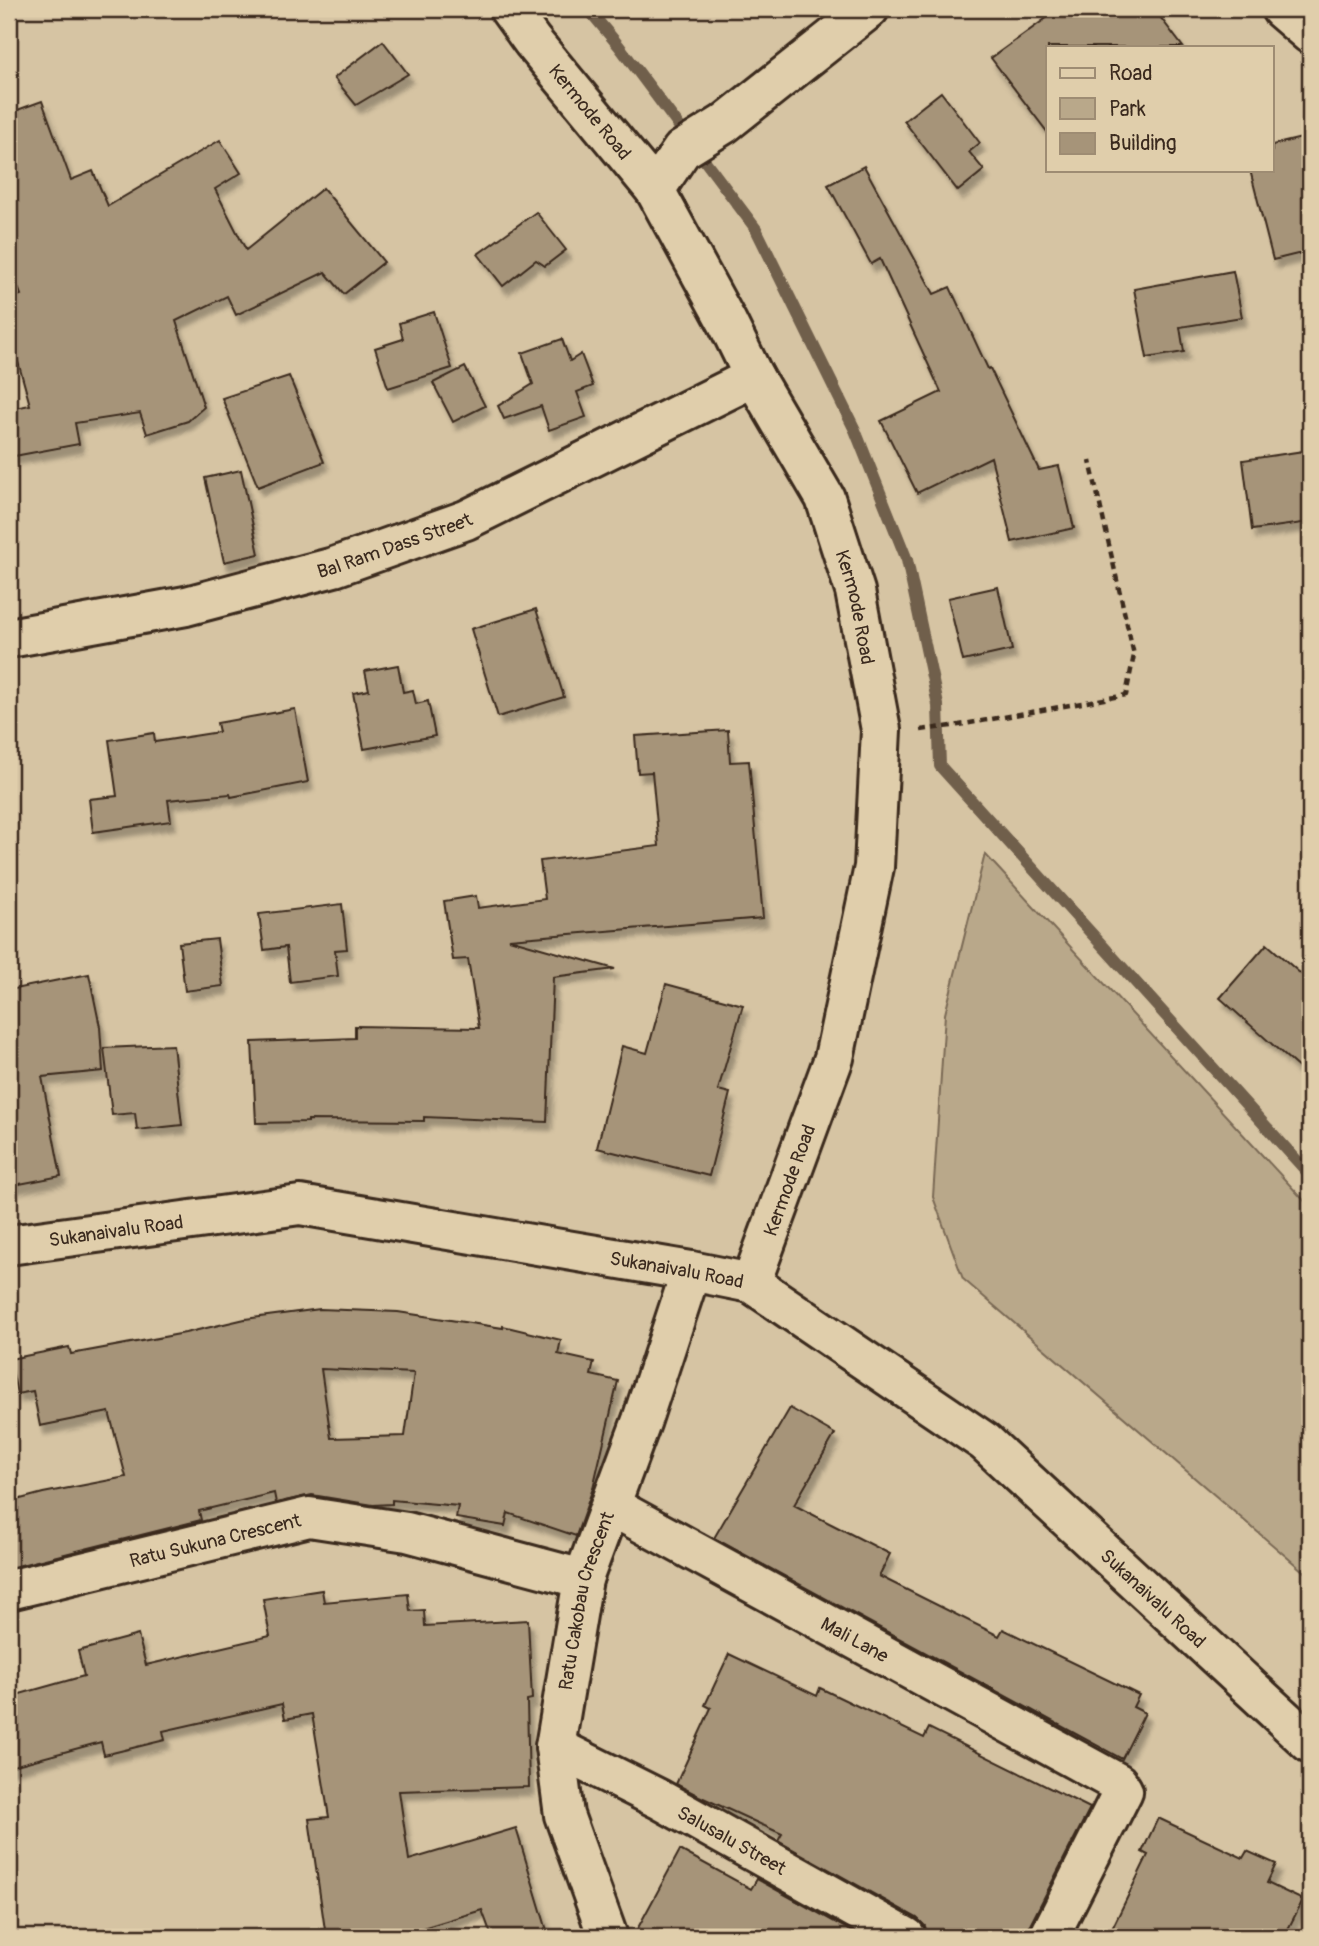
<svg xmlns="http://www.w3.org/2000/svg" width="1319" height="1946" font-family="Pangolin,sans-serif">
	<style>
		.green { fill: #b9a88a; stroke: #7a6954; stroke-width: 2 }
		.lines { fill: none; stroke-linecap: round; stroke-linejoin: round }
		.stream { stroke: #705f4c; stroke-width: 12 }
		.building { fill: #a69479; stroke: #3b2a1e; stroke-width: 2; fill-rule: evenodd; filter: url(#shadow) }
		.minor-casing { stroke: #3b2a1e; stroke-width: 44 }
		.major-casing { stroke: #3b2a1e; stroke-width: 44 }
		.path { stroke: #3b2a1e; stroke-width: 4.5; stroke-dasharray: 7 5; stroke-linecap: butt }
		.minor { stroke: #e0ceab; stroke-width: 38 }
		.major { stroke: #e0ceab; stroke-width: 38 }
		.labels { text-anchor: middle; stroke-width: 5; stroke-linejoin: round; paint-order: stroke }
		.street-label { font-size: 19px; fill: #3b2a1e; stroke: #e0ceab }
	</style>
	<defs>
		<filter id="shadow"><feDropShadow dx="4.5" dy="8" stdDeviation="2" flood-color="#0004"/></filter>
	</defs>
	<rect width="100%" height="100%" fill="#d6c4a3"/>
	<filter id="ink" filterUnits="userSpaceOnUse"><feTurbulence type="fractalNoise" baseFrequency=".0143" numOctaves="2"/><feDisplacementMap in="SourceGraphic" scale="14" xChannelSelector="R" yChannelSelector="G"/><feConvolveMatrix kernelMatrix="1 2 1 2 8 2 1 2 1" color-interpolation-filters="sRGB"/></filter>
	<g filter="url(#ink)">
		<polygon class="green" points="985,854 1310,1207 1310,1577 963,1279 933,1197 945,1014"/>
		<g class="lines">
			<polyline class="stream" points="588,9 619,46 756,229 855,430 907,560 938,705 940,766 1310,1175"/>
		</g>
		<g class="building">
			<polygon points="1059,9 1154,9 1183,47 1048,47 1048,133 991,58"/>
			<polygon points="383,41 408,74 356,105 334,78"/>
			<polygon points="941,92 980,143 969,152 984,170 958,191 904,121"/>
			<polygon points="42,101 71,180 93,171 108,206 220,140 241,173 215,189 246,250 323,188 384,262 344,294 325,272 236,315 227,296 176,321 204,407 188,421 147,434 140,413 75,423 79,444 9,457 9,409 30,405 9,329 9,299 21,295 9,264 9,113"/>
			<polygon points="1310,136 1310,251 1273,260 1250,170 1272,170 1272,145"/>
			<polygon points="864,166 934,294 950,287 988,369 990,368 1039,470 1059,466 1074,528 1012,542 991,457 917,493 881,421 941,392 880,259 871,264 828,185"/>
			<polygon points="536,212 566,250 545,266 536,260 503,286 478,254"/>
			<polygon points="1233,271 1242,317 1180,327 1184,352 1147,358 1134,289"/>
			<polygon points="434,312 452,368 388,388 375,348 403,339 399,323"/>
			<polygon points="562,339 570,361 581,354 593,386 577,392 586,417 549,430 541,406 504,419 498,406 533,384 522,353"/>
			<polygon points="465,367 485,406 453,422 433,383"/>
			<polygon points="289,376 324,462 258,487 222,398"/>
			<polygon points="1310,450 1310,522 1252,530 1243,460"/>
			<polygon points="241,470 259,554 224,562 205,478"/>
			<polygon points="998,587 1012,650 963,661 948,598"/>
			<polygon points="536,609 564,697 498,717 471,629"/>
			<polygon points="398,665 403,692 413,690 416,704 428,701 435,736 364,749 353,693 369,690 365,671"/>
			<polygon points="295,709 308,782 231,797 230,794 168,800 171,821 93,832 89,799 117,796 109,740 154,733 155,742 219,732 217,723"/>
			<polygon points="728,730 730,762 749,761 763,918 509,939 615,969 553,977 547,1122 424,1117 424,1121 308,1120 308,1122 256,1123 252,1042 355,1038 355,1026 479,1028 468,959 453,960 444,901 476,896 478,908 545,899 540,861 659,846 652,772 638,773 635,736"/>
			<polygon points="342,904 347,949 335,950 338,976 290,982 286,947 264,950 259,914"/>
			<polygon points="217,939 223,986 185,991 179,943"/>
			<polygon points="1267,944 1310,982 1310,1078 1220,998"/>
			<polygon points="89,974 100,1027 103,1071 42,1077 61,1176 9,1186 9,990"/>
			<polygon points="666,984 743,1005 718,1090 730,1093 709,1176 597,1148 622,1046 647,1053"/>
			<polygon points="173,1045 182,1125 137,1130 135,1113 112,1115 104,1048"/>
			<path d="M320,1309L398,1312L503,1328V1326L561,1340L558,1354L594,1362L591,1375L618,1381L593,1488L576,1536L508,1513L505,1526L456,1518L458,1506L392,1500V1504L373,1505L312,1495L276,1503L274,1493L199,1511L201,1520L9,1568V1502L43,1493L126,1477L109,1412L40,1426L33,1391L17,1394L10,1359L69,1347L71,1354L185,1333L245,1319ZM321,1369L414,1373L405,1436L331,1438Z"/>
			<polygon points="790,1408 835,1434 794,1505 890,1554 879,1576 999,1636 1003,1629 1139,1695 1133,1707 1145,1713 1122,1759 714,1538"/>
			<polygon points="322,1590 324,1602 408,1594 410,1611 424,1610 425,1626 528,1620 532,1699 527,1700 529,1787 399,1791 409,1860 516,1828 549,1937 492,1937 482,1910 413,1931 415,1937 326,1937 309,1819 329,1817 312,1714 285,1719 282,1704 163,1731 165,1740 104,1755 101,1742 9,1767 9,1697 84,1676 78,1651 138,1635 146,1665 270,1636 263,1599"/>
			<polygon points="729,1654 817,1696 820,1688 924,1738 929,1728 1090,1808 1029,1927 1027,1937 928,1937 925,1926 917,1918 778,1841 782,1834 699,1796 676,1784 711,1708 705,1705"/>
			<polygon points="1158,1818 1243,1858 1247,1851 1276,1864 1267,1883 1303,1900 1284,1937 1108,1937 1148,1855 1142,1852"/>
			<polygon points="680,1850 751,1889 757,1879 862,1937 633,1937"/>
		</g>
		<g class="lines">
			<g class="minor-casing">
				<g id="minor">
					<path id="s1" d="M509,9L532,41L655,190L727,322L754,377L825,498L855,591L881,730L874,867L834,1058L751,1283"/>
					<polyline points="1281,9 1310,34"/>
					<polyline points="655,190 682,150 724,124 869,9"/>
					<path id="s2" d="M9,638L186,606L334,567L466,520L754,377"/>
					<path id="s3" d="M611,1506L1118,1783L1123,1791L1049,1937"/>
					<path id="s4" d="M9,1590L309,1517L407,1532L583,1579"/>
					<path id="s5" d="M555,1747L659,1799L906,1937"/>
					<path id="s6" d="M608,1937L564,1815L555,1747L583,1579L642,1420L691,1271"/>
				</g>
			</g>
			<g class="major-casing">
				<g id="major">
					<path id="s7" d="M9,1245L300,1205L691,1271L751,1283L985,1442L1310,1743"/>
				</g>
			</g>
			<polyline class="path" points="921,730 959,725 1126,695 1134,655 1090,461"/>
			<use href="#minor" class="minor"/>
			<use href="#major" class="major"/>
		</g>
	</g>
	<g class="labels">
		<g class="street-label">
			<text dy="7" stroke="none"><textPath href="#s1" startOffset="131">Kermode Road</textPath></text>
			<text dy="7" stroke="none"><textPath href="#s2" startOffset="397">Bal Ram Dass Street</textPath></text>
			<text dy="7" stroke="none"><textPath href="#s1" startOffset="698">Kermode Road</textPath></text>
			<text transform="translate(789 1180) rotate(-70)" y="7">Kermode Road</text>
			<text dy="7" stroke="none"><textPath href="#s7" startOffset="108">Sukanaivalu Road</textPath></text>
			<text dy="7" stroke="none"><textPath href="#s7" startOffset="676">Sukanaivalu Road</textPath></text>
			<text dy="7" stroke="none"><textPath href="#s4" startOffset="212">Ratu Sukuna Crescent</textPath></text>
			<text dy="7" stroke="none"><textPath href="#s7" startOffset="1264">Sukanaivalu Road</textPath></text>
			<text dy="7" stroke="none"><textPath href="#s6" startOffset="348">Ratu Cakobau Crescent</textPath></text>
			<text dy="7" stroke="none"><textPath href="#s3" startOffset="278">Mali Lane</textPath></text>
			<text dy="7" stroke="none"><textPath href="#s5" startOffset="200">Salusalu Street</textPath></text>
		</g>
	</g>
	<rect width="1319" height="1946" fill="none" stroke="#e0ceab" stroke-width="35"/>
	<rect x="18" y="18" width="1284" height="1911" fill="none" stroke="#3b2a1e" stroke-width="2.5" filter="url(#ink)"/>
	<rect x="1046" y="46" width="228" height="126" fill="#e0ceab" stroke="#9e8c73" stroke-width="2"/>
	<rect x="1060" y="68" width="35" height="10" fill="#e0ceab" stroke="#9e8c73" stroke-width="2"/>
	<text x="1109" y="80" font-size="21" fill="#3b2a1e">Road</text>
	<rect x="1060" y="98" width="35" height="21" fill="#b9a88a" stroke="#9e8c73" stroke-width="2"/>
	<text x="1109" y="116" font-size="21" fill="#3b2a1e">Park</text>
	<rect x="1060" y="133" width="35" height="21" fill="#a69479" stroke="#9e8c73" stroke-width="2"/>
	<text x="1109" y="150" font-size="21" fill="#3b2a1e">Building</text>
</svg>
